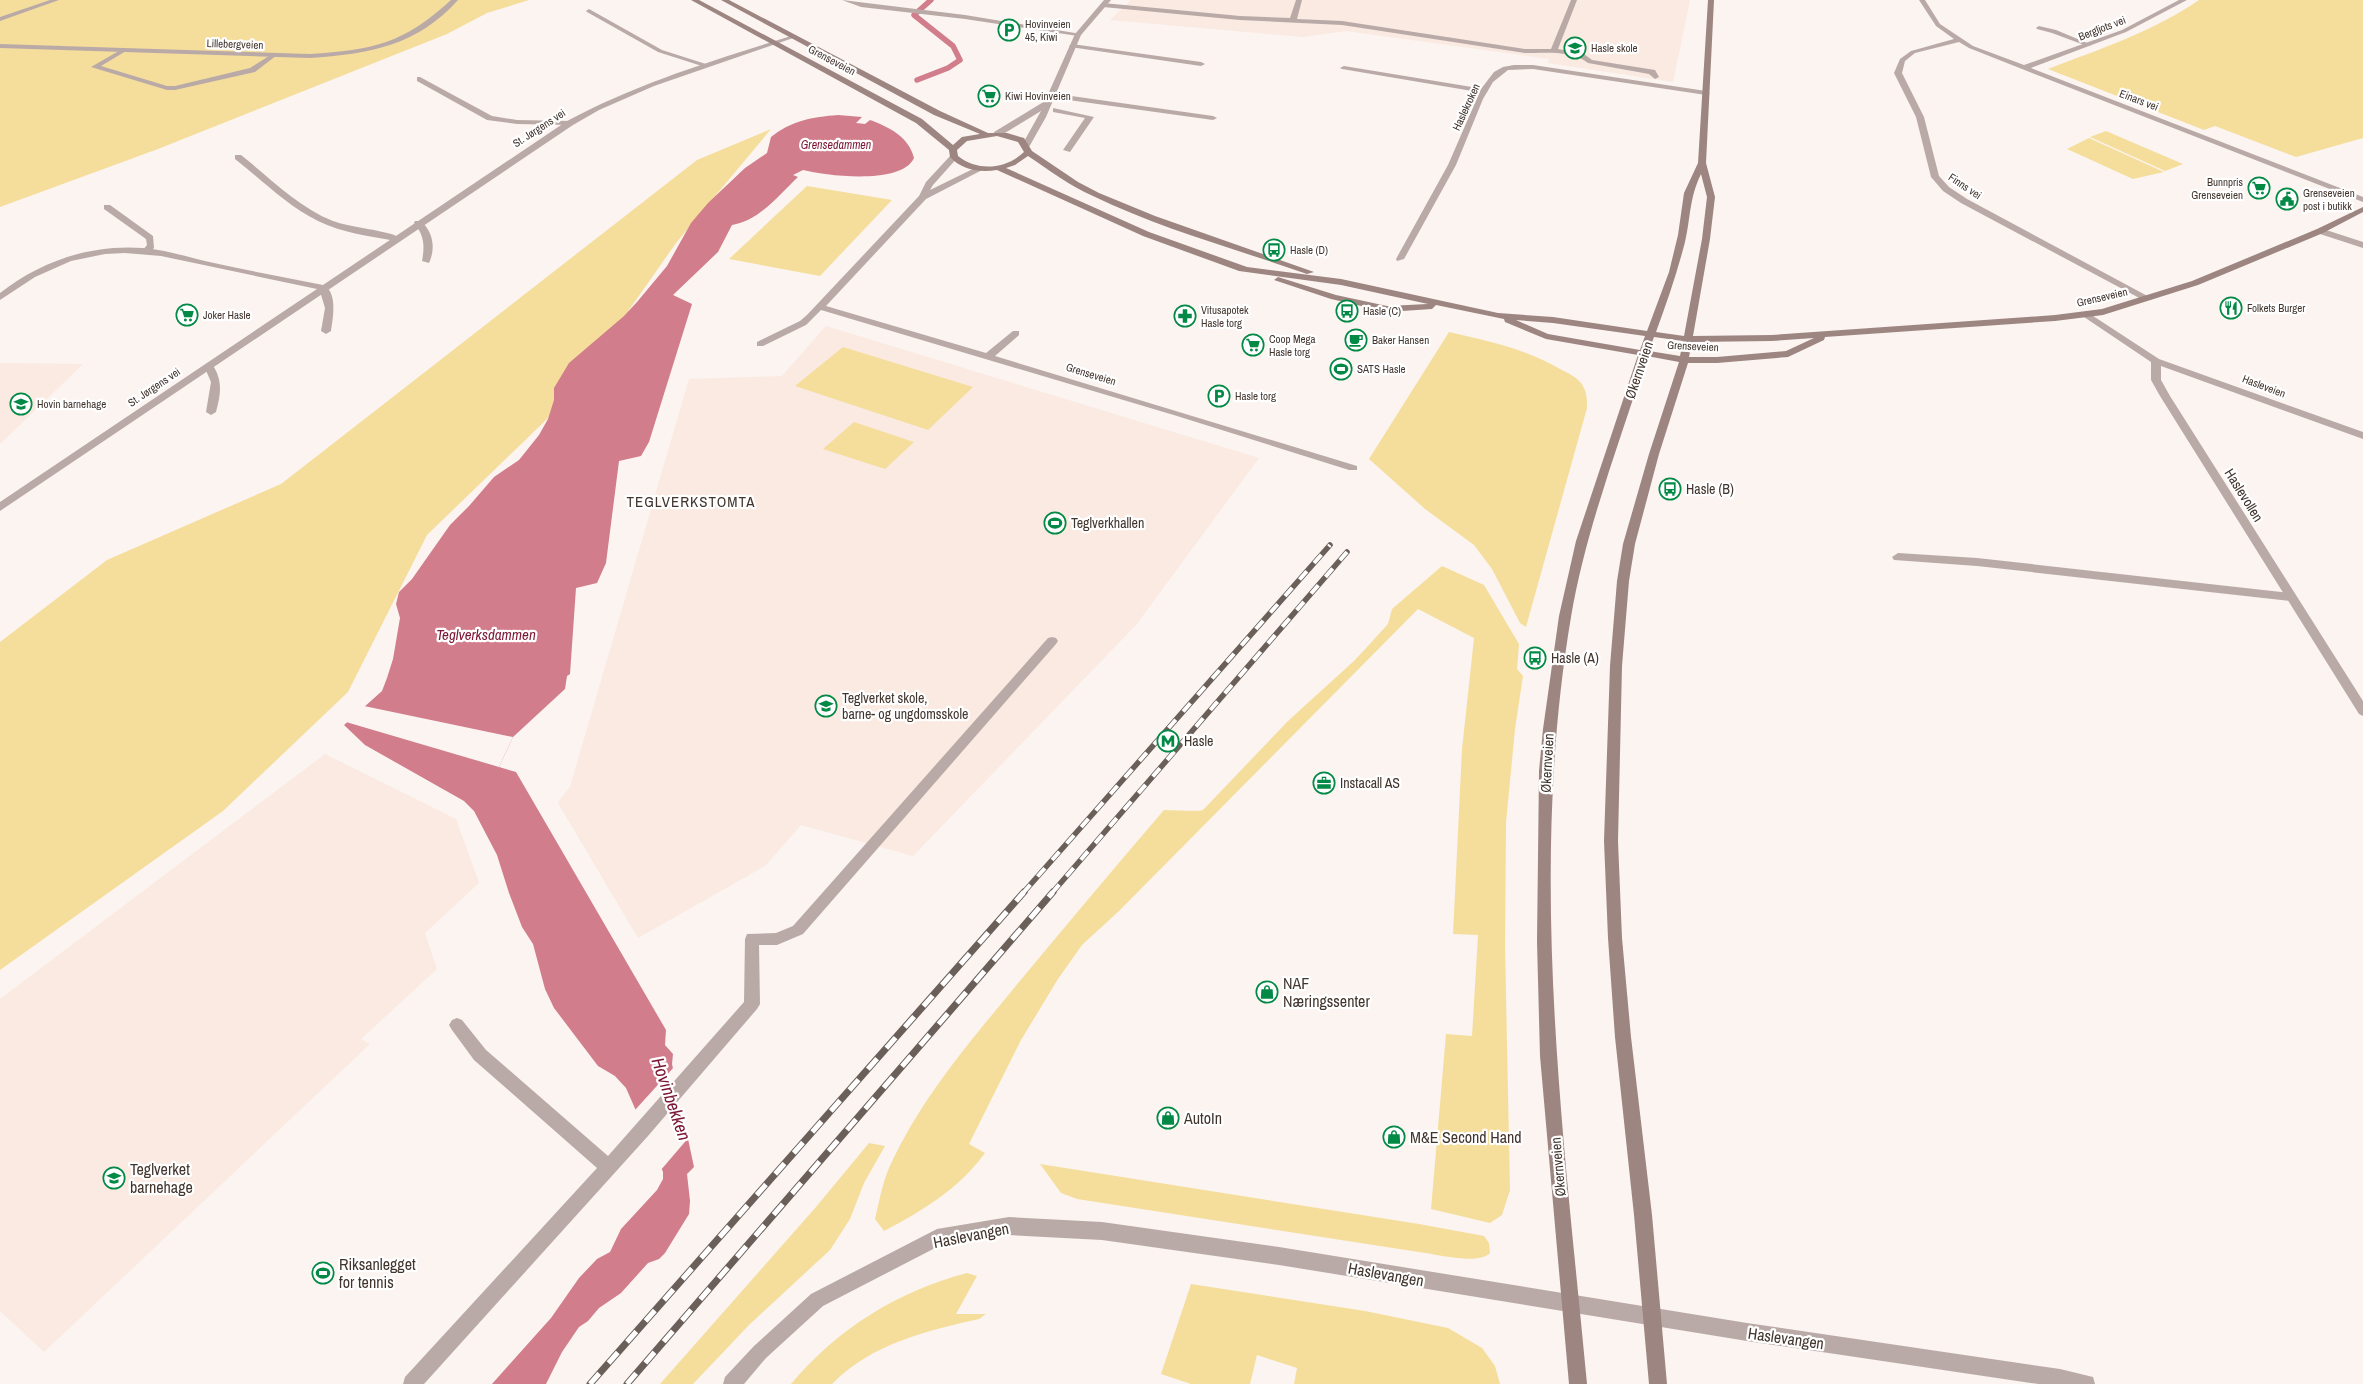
<svg xmlns="http://www.w3.org/2000/svg" width="2363" height="1384" font-family="'Archivo Narrow',sans-serif">
	<style>
		.built { fill: #faeae1 }
		.green { fill: #f5de9c }
		.water { fill: #d17d8c }
		.pier { fill: #fbf4f1 }
		.lines { fill: none; stroke-linecap: round; stroke-linejoin: round }
		.stream { stroke: #d17d8c; stroke-width: 5.5 }
		.service { fill: #baaaa7; fill-rule: evenodd }
		.minor { fill: #baaaa7; fill-rule: evenodd }
		.secondary { fill: #9d8581; fill-rule: evenodd }
		.rail-far1-casing { stroke: #6b5f59; stroke-width: 5.5 }
		.rail-casing { stroke: #6b5f59; stroke-width: 7 }
		.rail-far1 { stroke: #fff; stroke-width: 4; stroke-dasharray: 11; stroke-linecap: butt }
		.rail { stroke: #fff; stroke-width: 5; stroke-dasharray: 14; stroke-linecap: butt }
		.labels { text-anchor: middle; stroke-width: 4.5; stroke-linejoin: round; paint-order: stroke }
		.far-poi-label { font-size: 11px; fill: #42352e; stroke: #fff; text-anchor: start }
		.far-street-label { font-size: 11px; fill: #42352e; stroke: #fff }
		.far-water-label { font-size: 12px; font-style: italic; fill: #7b1634; stroke: #fff }
		.street-label { font-size: 14px; fill: #42352e; stroke: #fff }
		.poi-label { font-size: 14px; fill: #42352e; stroke: #fff; text-anchor: start }
		.neighbourhood-label { font-size: 15px; letter-spacing: 1px; fill: #42352e; stroke: #fff }
		.water-label { font-size: 15px; font-style: italic; fill: #7b1634; stroke: #fff }
		.near-poi-label { font-size: 16px; fill: #42352e; stroke: #fff; text-anchor: start }
		.near-street-label { font-size: 16px; fill: #42352e; stroke: #fff }
		.near-water-label { font-size: 18px; font-style: italic; fill: #7b1634; stroke: #fff }
	</style>
	<rect width="100%" height="100%" fill="#fbf4f1"/>
	<g class="built">
		<polygon points="1131,0 1690,0 1673,82 1548,63 1549,59 1346,31 1303,37 1110,20"/>
		<polygon points="826,326 1259,458 1136,625 913,856 801,825 765,866 638,938 558,803 560,799 570,787 689,379 782,376"/>
		<polygon points="0,363 83,364 0,444"/>
		<polygon points="325,754 456,819 479,883 425,933 437,969 361,1039 370,1044 44,1352 0,1311 0,999"/>
	</g>
	<g class="green">
		<polygon points="0,0 529,0 487,13 447,34 158,149 0,207"/>
		<path d="M2199,0H2363V138L2296,157L2215,126L2204,130L2048,69C2100,49 2154,31 2199,0Z"/>
		<polygon points="771,129 676,243 629,310 606,362 427,535 348,692 223,811 0,970 0,642 107,560 281,484 697,160"/>
		<polygon points="2106,131 2183,164 2165,171 2090,137"/>
		<polygon points="2089,138 2164,172 2133,179 2067,149"/>
		<polygon points="807,186 892,200 820,276 729,259"/>
		<path d="M1449,332C1488,341 1527,349 1562,370C1568,373 1576,377 1581,383C1587,391 1587,399 1587,408L1526,627L1520,623L1492,569L1474,545L1425,509L1369,459Z"/>
		<polygon points="843,347 973,387 928,430 795,386"/>
		<polygon points="854,422 914,442 885,469 823,449"/>
		<path d="M1442,566L1484,585L1519,644L1517,669L1523,676L1515,729L1506,823L1505,946L1510,1190L1502,1215L1490,1223L1431,1209L1446,1034L1472,1036L1478,935L1453,934L1462,749L1474,638L1418,609L1119,911L1082,945L1058,979L1021,1040L969,1144L985,1153C959,1189 922,1211 884,1231L875,1219C879,1203 882,1184 889,1168C922,1096 970,1042 1019,982C1067,924 1115,867 1164,810C1172,810 1197,812 1203,810L1288,721L1355,660L1388,624L1392,609Z"/>
		<polygon points="869,1143 885,1146 864,1183 850,1219 830,1250 749,1325 693,1384 660,1384 816,1207"/>
		<path d="M1040,1164L1419,1224L1484,1236L1489,1243L1490,1253C1478,1265 1441,1255 1425,1253L1077,1199L1061,1193Z"/>
		<path d="M967,1273L977,1276L956,1314H986L979,1319C926,1331 871,1344 832,1384H791C837,1329 898,1291 967,1273Z"/>
		<polygon points="1191,1284 1365,1311 1448,1328 1482,1348 1495,1366 1500,1384 1294,1384 1297,1368 1257,1355 1250,1384 1191,1384 1161,1374"/>
	</g>
	<path class="water" d="M838,115L862,117L856,123L865,124L870,120C889,127 909,137 914,158C902,185 827,176 803,170L793,175L798,177C779,195 759,221 732,225L718,252L673,295L692,304L649,442L641,456L619,461L606,563L597,583L576,588L570,674L567,676L565,689L513,737L499,767L516,772L666,1030L665,1045L673,1054L672,1064L694,1167L687,1174L690,1201L689,1214L665,1253L659,1259L648,1263L621,1293L599,1308L588,1321L579,1327L562,1352L546,1384H492L551,1318L579,1278L597,1259L610,1252L621,1229L657,1190L663,1179V1172L626,1088L615,1076L598,1066L554,1008L545,989L533,944L522,927L509,893L497,855L474,811L464,801L365,745L344,725L382,691L387,678L393,659L400,618L396,604L399,592L412,579L450,525L469,506L494,477L519,460L539,435L548,419L554,400V388L569,363L624,316L637,302L667,266L691,223L708,203L745,168L767,153L771,137C791,121 812,117 838,115Z"/>
	<g class="pier">
		<polygon points="364,706 513,737 499,767 346,722"/>
		<polygon points="674,1067 690,1136 660,1171 635,1110"/>
	</g>
	<g class="lines">
		<polyline class="stream" points="917,80 948,68 960,60 953,46 914,15 931,0"/>
		<g class="service">
			<polygon points="842,0 965,15 1081,34 1078,36 965,19 861,7"/>
			<path d="M1296,0H1302L1297,19L1342,21L1525,49H1551L1571,0H1577L1558,49L1584,54L1592,60L1655,70L1659,77L1655,79L1649,74L1588,63C1572,50 1545,53 1525,53L1342,25L1240,20L1103,7L1100,5L1103,3L1240,16L1290,18Z"/>
			<polygon points="589,9 662,50 709,65 705,67 658,52 587,12 586,11"/>
			<polygon points="2039,26 2056,30 2092,45 2087,46 2052,33 2037,29 2036,28"/>
			<polygon points="1072,44 1201,62 1205,64 1201,66 1070,47 1069,46"/>
			<polygon points="124,48 126,49 126,51 101,66 167,86 175,86 250,68 272,54 277,55 255,72 175,90 167,90 91,67"/>
			<polygon points="1344,66 1484,89 1488,91 1484,93 1342,69 1340,68"/>
			<polygon points="420,77 492,116 517,120 570,121 574,123 570,125 517,124 487,120 417,81 417,77"/>
			<polygon points="1050,93 1213,116 1217,118 1213,120 1047,97 1046,95"/>
			<polygon points="1053,108 1094,117 1070,152 1063,150 1085,118 1053,112"/>
			<path d="M235,155H241C270,178 298,207 333,221C348,227 392,231 400,238L396,241C370,236 342,233 318,221C287,206 262,180 235,159Z"/>
			<polygon points="951,155 958,157 933,185 930,190 979,166 986,168 926,199 826,306 986,353 1013,331 1019,331 1019,335 995,356 1357,466 1357,470 1349,470 1177,416 821,310 806,325 763,346 757,346 757,342 800,321 807,315 919,196 926,182"/>
			<polygon points="104,205 110,205 153,236 154,248 149,253 143,253 142,251 147,245 146,239 104,209"/>
			<path d="M415,221H421C433,232 436,248 429,263L422,261C425,245 424,235 414,223Z"/>
			<path d="M323,285C338,291 333,319 331,331L326,334L321,331L325,308L319,288Z"/>
			<path d="M209,363L212,364C223,380 221,394 216,412L211,415L206,412L211,382L204,366Z"/>
			<polygon points="1898,553 1977,558 2290,593 2296,597 2290,601 1977,566 1894,560 1892,557"/>
			<polygon points="1052,637 1056,638 1058,641 1056,644 803,934 777,945 759,945 760,1004 757,1009 648,1136 424,1384 403,1384 405,1377 597,1168 474,1060 452,1030 449,1025 452,1020 457,1018 462,1020 486,1050 608,1156 744,1002 745,939 747,934 776,933 793,926 1048,638"/>
		</g>
		<g class="minor">
			<polygon points="50,0 59,0 0,21 0,17"/>
			<path d="M451,0H458C417,46 369,54 310,58L0,48V44L310,54C373,50 403,44 451,0Z"/>
			<polygon points="1104,0 1111,0 1081,35 1046,117 1029,147 1022,145 1041,111 1000,136 994,136 994,132 1045,101 1075,34"/>
			<polygon points="1919,0 1925,0 1940,24 1973,46 2024,65 2122,30 2179,0 2187,0 2126,32 2031,68 2363,197 2363,202 2022,69 1969,48 1959,42 1915,53 1905,61 1902,73 1924,117 1939,176 1949,187 1967,199 2153,299 2145,301 1961,203 1943,191 1931,177 1916,117 1894,73 1900,59 1911,51 1954,39 1936,26"/>
			<path d="M791,36L796,37L654,86L599,110L573,125L0,511V502L317,289L161,256L125,253L105,254L71,261L35,277L0,300V293C41,261 91,244 143,248C167,250 191,258 214,263C250,271 287,278 323,285L567,121C638,83 714,60 791,36Z"/>
			<polygon points="1514,65 1533,65 1706,91 1710,93 1706,95 1533,69 1508,70 1493,82 1483,99 1456,165 1404,259 1397,261 1396,259 1448,165 1481,89 1494,72 1503,67"/>
			<polygon points="2320,228 2363,242 2363,248 2317,233 2316,231"/>
			<polygon points="2087,312 2159,359 2363,432 2363,439 2161,366 2161,380 2170,396 2363,701 2363,716 2359,714 2160,396 2151,380 2151,362 2084,317 2082,315"/>
			<polygon points="1009,1217 1102,1222 1279,1247 1747,1323 2060,1369 2093,1377 2095,1384 2038,1384 1747,1341 1279,1265 1102,1240 1009,1235 939,1246 823,1306 766,1358 744,1384 723,1384 725,1377 754,1346 811,1294 937,1229"/>
		</g>
		<path class="secondary" d="M691,0H699L922,119L953,145L962,137L980,134L934,115L721,0H729L940,111L988,133H1007L1024,138L1032,151L1078,182L1099,193L1155,216L1314,272L1307,274C1236,249 1161,229 1093,196C1070,186 1049,170 1028,156L1015,165L1006,168L1149,232L1247,267L1341,279L1498,313L1553,317L1647,331L1669,272L1678,235L1684,193L1698,163L1708,0H1714L1706,163L1715,197L1710,239L1693,336L1772,335L2055,315L2102,309L2192,281L2317,229L2363,207V212L2323,233L2198,285L2103,315L2055,321L1825,337L1824,340L1788,357L1717,363H1688L1659,454L1635,544L1629,581L1622,666L1618,841L1622,938L1631,1037L1652,1215L1667,1384H1649L1634,1215L1615,1037L1608,938L1604,841L1610,666L1617,581L1623,544L1649,454L1679,362L1647,356C1620,442 1586,528 1571,617C1528,872 1563,1130 1587,1384H1569L1540,1056L1537,942L1539,771L1543,729L1559,616L1576,541L1638,355L1546,339L1505,322L1504,319L1436,305L1432,309L1387,312L1331,299L1274,280L1278,277L1336,295L1387,306L1428,304L1341,285L1239,271L1143,236L997,170C980,173 962,170 950,157L949,150L916,123ZM997,136L1018,142L1024,152C1006,169 978,172 958,156L957,150L967,141ZM1701,174L1707,197L1702,239L1684,336L1656,332C1667,302 1677,273 1685,242C1691,216 1689,199 1701,174ZM1516,320L1553,323L1645,336L1640,350L1548,334ZM1654,337L1683,341L1680,356L1649,351ZM1814,338L1786,351L1717,357H1689L1692,342L1772,341Z"/>
		<g class="rail-far1-casing">
			<g id="rail-far1">
				<polyline points="1023,893 1330,545"/>
				<polyline points="1052,893 1347,552"/>
			</g>
		</g>
		<g class="rail-casing">
			<g id="rail">
				<polyline points="590,1384 1024,892"/>
				<polyline points="627,1384 1053,892"/>
			</g>
		</g>
		<use href="#rail-far1" class="rail-far1"/>
		<use href="#rail" class="rail"/>
	</g>
	<defs>
		<g id="parking-ring" transform="scale(1.125)"><circle r="9.5" fill="#fff" stroke="#038946" stroke-width="1.5"/><path d="M-3.5-5.5H1a3.5 3.5 0 0 1 0 7H-1V5.5H-3.5ZM-1-3.4V-.6H.8a1.4 1.4 0 0 0 0-2.8Z" fill="#038946"/></g>
		<g id="school-ring" transform="scale(1.125)"><circle r="9.5" fill="#fff" stroke="#038946" stroke-width="1.5"/><path d="M0-5L7-2L0 1L-7-2ZM-4 1L0 2.5L4 1V4Q0 6-4 4Z" fill="#038946"/></g>
		<g id="supermarket-ring" transform="scale(1.125)"><circle r="9.5" fill="#fff" stroke="#038946" stroke-width="1.5"/><path d="M-6-5.5h2.5l.6 2H6L4.5 2H-2.5L-4.4-4H-6ZM-1.5 3.2a1.3 1.3 0 1 0 .1 0ZM3 3.2a1.3 1.3 0 1 0 .1 0Z" fill="#038946"/></g>
		<g id="civic-ring" transform="scale(1.125)"><circle r="9.5" fill="#fff" stroke="#038946" stroke-width="1.5"/><path d="M-.6-6.5H3V-4.5H.6V-3L4-1V1h2V6H-6V1h2V-1L-.6-3ZM-1.2 2.5V6h2.4V2.5Z" fill="#038946"/></g>
		<g id="bus-ring" transform="scale(1.125)"><circle r="9.5" fill="#fff" stroke="#038946" stroke-width="1.5"/><path d="M-5-6H5V4H4V6H2V4H-2V6H-4V4H-5ZM-3.5-4V0h7V-4ZM-3.5 1.2v1.5H-2V1.2ZM2 1.2v1.5H3.5V1.2Z" fill="#038946"/></g>
		<g id="restaurant-ring" transform="scale(1.125)"><circle r="9.5" fill="#fff" stroke="#038946" stroke-width="1.5"/><path d="M-5-6h1v4h1v-4h1v4h1v-4h1v5L-1.5 .5V6h-2V.5L-5-1ZM5-6V6H3V1.5H1.5Q1.5-4 5-6Z" fill="#038946"/></g>
		<g id="pharmacy-ring" transform="scale(1.125)"><circle r="9.5" fill="#fff" stroke="#038946" stroke-width="1.5"/><path d="M-2-6h4v4h4v4h-4v4h-4v-4h-4v-4h4Z" fill="#038946"/></g>
		<g id="cafe-ring" transform="scale(1.125)"><circle r="9.5" fill="#fff" stroke="#038946" stroke-width="1.5"/><path d="M-5.5-4.5H6V0H3Q3 3.5 0 3.5H-2.5Q-5.5 3.5-5.5 0ZM3-3.2v2h1.7v-2ZM-6 4.5H4V6H-6Z" fill="#038946"/></g>
		<g id="stadium-ring" transform="scale(1.125)"><circle r="9.5" fill="#fff" stroke="#038946" stroke-width="1.5"/><path d="M0-5a6.5 5 0 1 0 0 10a6.5 5 0 1 0 0-10ZM-3.5-1.8h7v3.6h-7Z" fill="#038946"/></g>
		<g id="metro-ring" transform="scale(1.125)"><circle r="9.5" fill="#fff" stroke="#038946" stroke-width="1.5"/><path d="M-5.5 5V-5H-3L0 0L3-5H5.5V5H3V-.5L0 4L-3-.5V5Z" fill="#038946"/></g>
		<g id="office-ring" transform="scale(1.125)"><circle r="9.5" fill="#fff" stroke="#038946" stroke-width="1.5"/><path d="M-6-3h4V-5.5h4V-3h4V5H-6ZM-1-4.5V-3h2v-1.5ZM-6 0V1H6V0Z" fill="#038946"/></g>
		<g id="shop-ring" transform="scale(1.125)"><circle r="9.5" fill="#fff" stroke="#038946" stroke-width="1.5"/><path d="M-5-2.5h2.3a2.7 3.5 0 0 1 5.4 0H5L5.5 6h-11ZM-1.5-2.5h3a1.5 2.3 0 0 0-3 0Z" fill="#038946"/></g>
	</defs>
	<g fill-rule="evenodd">
		<use href="#parking-ring" x="1009" y="30"/>
		<use href="#school-ring" x="1575" y="48"/>
		<use href="#supermarket-ring" x="989" y="96"/>
		<use href="#supermarket-ring" x="2259" y="188"/>
		<use href="#civic-ring" x="2287" y="199"/>
		<use href="#bus-ring" x="1274" y="250"/>
		<use href="#restaurant-ring" x="2231" y="308"/>
		<use href="#bus-ring" x="1347" y="311"/>
		<use href="#supermarket-ring" x="187" y="315"/>
		<use href="#pharmacy-ring" x="1185" y="316"/>
		<use href="#cafe-ring" x="1356" y="340"/>
		<use href="#supermarket-ring" x="1253" y="345"/>
		<use href="#stadium-ring" x="1341" y="369"/>
		<use href="#parking-ring" x="1219" y="396"/>
		<use href="#school-ring" x="21" y="404"/>
		<use href="#bus-ring" x="1670" y="489"/>
		<use href="#stadium-ring" x="1055" y="523"/>
		<use href="#bus-ring" x="1535" y="658"/>
		<use href="#school-ring" x="826" y="706"/>
		<use href="#metro-ring" x="1168" y="741"/>
		<use href="#office-ring" x="1324" y="783"/>
		<use href="#shop-ring" x="1267" y="992"/>
		<use href="#shop-ring" x="1168" y="1118"/>
		<use href="#shop-ring" x="1394" y="1137"/>
		<use href="#school-ring" x="114" y="1178"/>
		<use href="#stadium-ring" x="323" y="1273"/>
	</g>
	<g class="labels">
		<g class="far-poi-label">
			<text x="1025" y="28">Hovinveien<tspan x="1025" dy="13">45, Kiwi</tspan></text>
			<text x="1591" y="52">Hasle skole</text>
			<text x="1005" y="100">Kiwi Hovinveien</text>
			<text x="2243" y="186" text-anchor="end">Bunnpris<tspan x="2243" dy="13">Grenseveien</tspan></text>
			<text x="2303" y="197">Grenseveien<tspan x="2303" dy="13">post i butikk</tspan></text>
			<text x="1290" y="254">Hasle (D)</text>
			<text x="2247" y="312">Folkets Burger</text>
			<text x="1201" y="314">Vitusapotek<tspan x="1201" dy="13">Hasle torg</tspan></text>
			<text x="1363" y="315">Hasle (C)</text>
			<text x="203" y="319">Joker Hasle</text>
			<text x="1269" y="343">Coop Mega<tspan x="1269" dy="13">Hasle torg</tspan></text>
			<text x="1372" y="344">Baker Hansen</text>
			<text x="1357" y="373">SATS Hasle</text>
			<text x="1235" y="400">Hasle torg</text>
			<text x="37" y="408">Hovin barnehage</text>
		</g>
		<g class="far-street-label">
			<text transform="translate(2102 28) rotate(-21)" y="4">Bergljots vei</text>
			<text transform="translate(235 44) rotate(2)" y="4">Lillebergveien</text>
			<text transform="translate(832 60) rotate(28)" y="4">Grenseveien</text>
			<text transform="translate(2139 100) rotate(21)" y="4">Einars vei</text>
			<text transform="translate(1466 107) rotate(-65)" y="4">Haslekroken</text>
			<text transform="translate(539 128) rotate(-33)" y="4">St. Jørgens vei</text>
			<text transform="translate(1965 186) rotate(34)" y="4">Finns vei</text>
			<text transform="translate(2102 297) rotate(-13)" y="4">Grenseveien</text>
			<text transform="translate(1693 346) rotate(3)" y="4">Grenseveien</text>
			<text transform="translate(1091 374) rotate(17)" y="4">Grenseveien</text>
			<text transform="translate(2264 386) rotate(21)" y="4">Hasleveien</text>
			<text transform="translate(154 387) rotate(-34)" y="4">St. Jørgens vei</text>
		</g>
		<g class="far-water-label">
			<text x="836" y="149">Grensedammen</text>
		</g>
		<g class="street-label">
			<text transform="translate(1639 370) rotate(-71)" y="5">Økernveien</text>
			<text transform="translate(2244 495) rotate(58)" y="5">Haslevollen</text>
			<text transform="translate(1547 763) rotate(-87)" y="5">Økernveien</text>
			<text transform="translate(1558 1167) rotate(-95)" y="5">Økernveien</text>
		</g>
		<g class="poi-label">
			<text x="1686" y="494">Hasle (B)</text>
			<text x="1071" y="528">Teglverkhallen</text>
			<text x="1551" y="663">Hasle (A)</text>
			<text x="842" y="703">Teglverket skole,<tspan x="842" dy="16">barne- og ungdomsskole</tspan></text>
			<text x="1184" y="746">Hasle</text>
			<text x="1340" y="788">Instacall AS</text>
		</g>
		<g class="neighbourhood-label">
			<text x="691" y="507">TEGLVERKSTOMTA</text>
		</g>
		<g class="water-label">
			<text x="486" y="640">Teglverksdammen</text>
		</g>
		<g class="near-poi-label">
			<text x="1283" y="989">NAF<tspan x="1283" dy="18">Næringssenter</tspan></text>
			<text x="1184" y="1124">AutoIn</text>
			<text x="1410" y="1143">M&amp;E Second Hand</text>
			<text x="130" y="1175">Teglverket<tspan x="130" dy="18">barnehage</tspan></text>
			<text x="339" y="1270">Riksanlegget<tspan x="339" dy="18">for tennis</tspan></text>
		</g>
		<g class="near-street-label">
			<text transform="translate(971 1235) rotate(-11)" y="6">Haslevangen</text>
			<text transform="translate(1386 1274) rotate(10)" y="6">Haslevangen</text>
			<text transform="translate(1786 1338) rotate(8)" y="6">Haslevangen</text>
		</g>
		<g class="near-water-label">
			<text transform="translate(671 1099) rotate(71)" y="6">Hovinbekken</text>
		</g>
	</g>
</svg>
